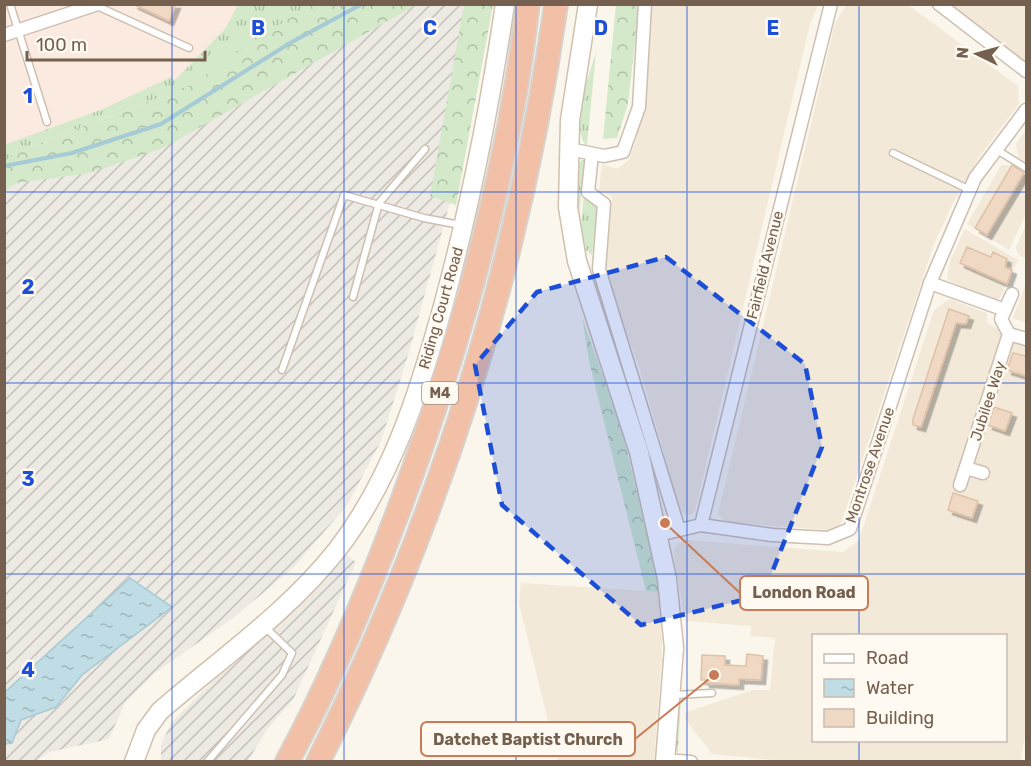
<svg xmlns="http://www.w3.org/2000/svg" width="1031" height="766" font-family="Rubik,sans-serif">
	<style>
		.residential { fill: #f3e9d9; fill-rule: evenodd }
		.commercial { fill: #fbeadf }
		.industrial { fill: url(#industrial-furrows) }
		.grass { fill: url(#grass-tufts) }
		.forest { fill: url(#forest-crowns) }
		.water { fill: url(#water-ripples); stroke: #a6cad6; stroke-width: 1.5 }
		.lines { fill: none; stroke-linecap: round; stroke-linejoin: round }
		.stream { stroke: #a6cad6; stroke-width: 4 }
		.building { fill: #efd9c4; stroke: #e1c1a5; stroke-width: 1.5; filter: url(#shadow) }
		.lane-casing { stroke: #cdbfb1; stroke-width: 9 }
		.street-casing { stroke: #cdbfb1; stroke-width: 15 }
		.secondary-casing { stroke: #d0c0ae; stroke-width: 21 }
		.highway-casing { stroke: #d8d2ce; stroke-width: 26 }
		.lane { stroke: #fff; stroke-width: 6 }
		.street { stroke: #fff; stroke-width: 12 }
		.secondary { stroke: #fff; stroke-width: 18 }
		.highway { stroke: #f1c0a6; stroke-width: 22 }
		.marked { fill: #1d4ed8; fill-opacity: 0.2; stroke: #1d4ed8; stroke-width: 4.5; stroke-dasharray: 12 8; stroke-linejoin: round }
		.grid { fill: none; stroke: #1d4ed8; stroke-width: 1.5; stroke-opacity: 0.55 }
		.labels { text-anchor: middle; stroke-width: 5; stroke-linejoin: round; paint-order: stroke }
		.shield { fill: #fefaf1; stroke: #9e8e80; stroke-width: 1.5 }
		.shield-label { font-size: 14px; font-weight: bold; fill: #75604f }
		.street-label { font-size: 15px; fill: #75604f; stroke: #fefaf1 }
		.grid-label { font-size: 20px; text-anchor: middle; font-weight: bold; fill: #1d4ed8; stroke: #fefaf1; stroke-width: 5; stroke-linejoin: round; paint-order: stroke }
		.leader { fill: none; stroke: #c87b56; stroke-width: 2 }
		.callout-dot { fill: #c87b56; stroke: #fefaf1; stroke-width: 2 }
		.callout { fill: #fefaf1; stroke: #c87b56; stroke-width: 2 }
		.callout-label { font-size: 16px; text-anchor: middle; font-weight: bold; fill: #75604f }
	</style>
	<defs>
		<pattern id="industrial-furrows" width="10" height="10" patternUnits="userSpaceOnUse" patternTransform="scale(1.5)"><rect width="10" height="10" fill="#ede9e3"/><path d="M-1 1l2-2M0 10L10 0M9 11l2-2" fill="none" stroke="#c5c0ba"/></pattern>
		<pattern id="grass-tufts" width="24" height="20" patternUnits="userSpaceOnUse" patternTransform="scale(1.5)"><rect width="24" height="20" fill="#d3e9c9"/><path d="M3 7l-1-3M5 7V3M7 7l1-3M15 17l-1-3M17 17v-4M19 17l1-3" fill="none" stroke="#b0c0a6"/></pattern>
		<pattern id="forest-crowns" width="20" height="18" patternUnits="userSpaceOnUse" patternTransform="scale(1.5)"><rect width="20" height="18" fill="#d3e9c9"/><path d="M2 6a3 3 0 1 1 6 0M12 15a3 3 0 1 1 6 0" fill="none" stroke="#b0c0a6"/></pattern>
		<pattern id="water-ripples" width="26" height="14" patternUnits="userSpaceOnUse" patternTransform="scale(1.5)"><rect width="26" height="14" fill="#c0dce4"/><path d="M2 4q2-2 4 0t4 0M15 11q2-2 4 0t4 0" fill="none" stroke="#a1b6bb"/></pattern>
		<filter id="shadow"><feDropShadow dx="4.5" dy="4.5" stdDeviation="0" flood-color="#0004"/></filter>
	</defs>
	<rect width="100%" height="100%" fill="#fbf6eb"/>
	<g class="residential">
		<polygon points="652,5 818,5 810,24 695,511 691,515 681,513 677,509 663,449 640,370 608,282 606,257 612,196 599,191 602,164 617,169 629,160 636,140 651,32"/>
		<polygon points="847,5 908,5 1018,86 1019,104 980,156 952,205 934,244 842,521 837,529 826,530 725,522 718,514 835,23"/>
		<polygon points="942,5 1026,5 1026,66"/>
		<polygon points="1026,130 1026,162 1018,157 1016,144"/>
		<polygon points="1001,165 1008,165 1026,176 1026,214 1009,250 967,224"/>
		<polygon points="1026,224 1026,259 1018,254 1016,248"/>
		<polygon points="965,229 1018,260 999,299 994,301 949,281 947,277 951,259"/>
		<polygon points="1026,283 1026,323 1013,318"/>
		<path d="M949,299L987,313V323L1026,344V732L1020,761L794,762L712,754L685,719L686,712L753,690H770L775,638L750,636L751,626L685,621L673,552L677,544L686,540L843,552L859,540L934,310ZM814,636H1006V740H814Z"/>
		<polygon points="521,583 661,592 662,655 654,761 558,761 519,603"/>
	</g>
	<polygon class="commercial" points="5,5 313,5 191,85 25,149 5,161"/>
	<g class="industrial">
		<polygon points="362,5 483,5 452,195 409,352 381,441 347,505 294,567 233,618 155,673 125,703 109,739 50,752 36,761 5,762 5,166"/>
		<polygon points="342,552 356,562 293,700 268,728 248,761 161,762 161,745 171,723"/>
	</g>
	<g class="grass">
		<polygon points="238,5 318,5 191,85 25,149 5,161 4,145 103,109 171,77 175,80 225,29"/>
		<path d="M596,52L587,145H585C570,117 588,81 596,52Z"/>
		<polygon points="582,160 585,160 579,215 575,167"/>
		<polygon points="584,193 598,202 592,255 586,250 581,226"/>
		<polygon points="674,698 681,699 678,753 673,749"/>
	</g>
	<g class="forest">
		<polygon points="313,4 416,5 163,148 90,173 17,183 5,191 5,161 25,149 191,85 261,36"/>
		<polygon points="464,5 493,5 456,205 430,196"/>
		<polygon points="616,5 638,5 638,17 628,104 617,138 603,139"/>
		<polygon points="582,317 622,430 661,592 646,591 589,361"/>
	</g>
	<polygon class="water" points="130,578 172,607 82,675 56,707 21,720 12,743 5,744 5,692"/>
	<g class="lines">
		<polyline class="stream" points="4,166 72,153 161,124 290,43 362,4"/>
	</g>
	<g class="building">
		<polygon points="133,4 176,4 169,21"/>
		<polygon points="1012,165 1024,173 987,235 975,228"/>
		<polygon points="967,247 991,257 993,252 1007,259 1005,267 1012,270 1007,284 960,263"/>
		<polygon points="949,309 969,316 966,324 956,323 921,427 913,425 913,419"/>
		<polygon points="1013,353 1026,356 1026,376 1007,370"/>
		<polygon points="994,407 1012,413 1005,431 988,425"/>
		<polygon points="953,493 978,501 972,518 948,510"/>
		<polygon points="747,654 763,656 761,680 739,679 739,685 705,683 705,680 701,680 702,655 725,656 725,665 746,666"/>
	</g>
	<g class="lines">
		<g class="lane-casing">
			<g id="lane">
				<polyline points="10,4 47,122"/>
				<polyline points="97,6 189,48"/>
				<polyline points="997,150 1026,168"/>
				<polyline points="893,153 970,190"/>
				<polyline points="353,297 379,203 425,149"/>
				<polyline points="282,370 344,195 424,218 460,225"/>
				<polyline points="674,695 712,693"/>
				<polyline points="207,762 282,675 292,653 265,627"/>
			</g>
		</g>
		<g class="street-casing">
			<g id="street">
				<polyline points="939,4 1026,71"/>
				<polyline points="4,35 98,4"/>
				<polyline points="569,149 604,156 623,152 639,107 645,4"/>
				<polyline points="592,154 588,192 604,204 599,269 679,530"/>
				<polyline points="930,283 1005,310 1012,294"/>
				<polyline points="1009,334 1026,339"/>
				<polyline points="966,468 983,473"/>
				<polyline points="960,485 1009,334 1001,319 1005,310"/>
				<polyline points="701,525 831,4"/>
				<polyline points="658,535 701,525 772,535 828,538 850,529 930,283 975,178 1026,110"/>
				<polyline points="665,760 691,762"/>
			</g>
		</g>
		<g class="secondary-casing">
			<g id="secondary">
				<polyline points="588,4 570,120 568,207 577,261 639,452 667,579 674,648 665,762"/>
				<path d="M134,762L146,730L160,711C220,659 287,613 337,550C392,479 419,392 443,306C470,207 490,106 505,4"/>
			</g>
		</g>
		<g class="highway-casing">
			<g id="highway">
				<path d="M287,762C332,679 368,592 401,504C460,344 508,175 528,4"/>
				<path d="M318,762C438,523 519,269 556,4"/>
			</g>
		</g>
		<use href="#lane" class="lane"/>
		<use href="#street" class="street"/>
		<use href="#secondary" class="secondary"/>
		<use href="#highway" class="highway"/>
	</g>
	<path class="marked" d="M666,257L805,364L822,447L763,595L641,625L502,505L475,365L537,292Z"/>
	<path class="grid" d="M172,4V762M344,4V762M516,4V762M687,4V762M859,4V636M4,192H1026M4,383H1026M4,574H1026M859,740V762"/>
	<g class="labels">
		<rect class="shield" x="422" y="382" width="36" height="22" rx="4.5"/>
		<g class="shield-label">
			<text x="440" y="398">M4</text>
		</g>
		<g class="street-label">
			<text transform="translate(765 265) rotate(-76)" y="5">Fairfield Avenue</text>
			<text transform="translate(441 308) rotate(-74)" y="5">Riding Court Road</text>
			<text transform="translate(988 401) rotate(-72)" y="5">Jubilee Way</text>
			<text transform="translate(870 465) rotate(-71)" y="5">Montrose Avenue</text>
		</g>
	</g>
	<g class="grid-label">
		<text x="258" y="35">B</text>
		<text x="430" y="35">C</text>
		<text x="601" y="35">D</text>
		<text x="773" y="35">E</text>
		<text x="28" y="103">1</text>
		<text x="28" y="294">2</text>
		<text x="28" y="486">3</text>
		<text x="28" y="677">4</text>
	</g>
	<path class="leader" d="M665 523L740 593M714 675L635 739"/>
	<g class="callout-dot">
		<circle cx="665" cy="523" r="6"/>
		<circle cx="714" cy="675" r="6"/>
	</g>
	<g class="callout">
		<rect x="740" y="576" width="128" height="34" rx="6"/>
		<rect x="421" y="722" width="214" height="34" rx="6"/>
	</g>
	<g class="callout-label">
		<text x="804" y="598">London Road</text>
		<text x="528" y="745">Datchet Baptist Church</text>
	</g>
	<rect width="1031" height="766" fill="none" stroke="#75604f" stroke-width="12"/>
	<rect x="812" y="634" width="195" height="108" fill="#fefaf1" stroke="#c7bcb0" stroke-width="1.5"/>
	<rect x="824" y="654" width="30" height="9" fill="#ffffff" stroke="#c7bcb0" stroke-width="1.5"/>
	<text x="866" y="664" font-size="18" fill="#75604f">Road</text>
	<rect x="824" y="679" width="30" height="18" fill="url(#water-ripples)" stroke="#c7bcb0" stroke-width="1.5"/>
	<text x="866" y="694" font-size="18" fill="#75604f">Water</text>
	<rect x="824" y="709" width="30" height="18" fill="#efd9c4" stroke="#c7bcb0" stroke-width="1.5"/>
	<text x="866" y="724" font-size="18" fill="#75604f">Building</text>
	<g transform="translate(977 54) rotate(275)" stroke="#fefaf1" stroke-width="4.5" paint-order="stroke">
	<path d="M0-4.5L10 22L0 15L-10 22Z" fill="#75604f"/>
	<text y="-9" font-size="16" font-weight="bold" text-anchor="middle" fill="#75604f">N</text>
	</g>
	<path d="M27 51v9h178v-9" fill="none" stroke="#75604f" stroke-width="3"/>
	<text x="36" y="51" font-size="18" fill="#75604f" stroke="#fefaf1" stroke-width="4.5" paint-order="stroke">100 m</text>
</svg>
